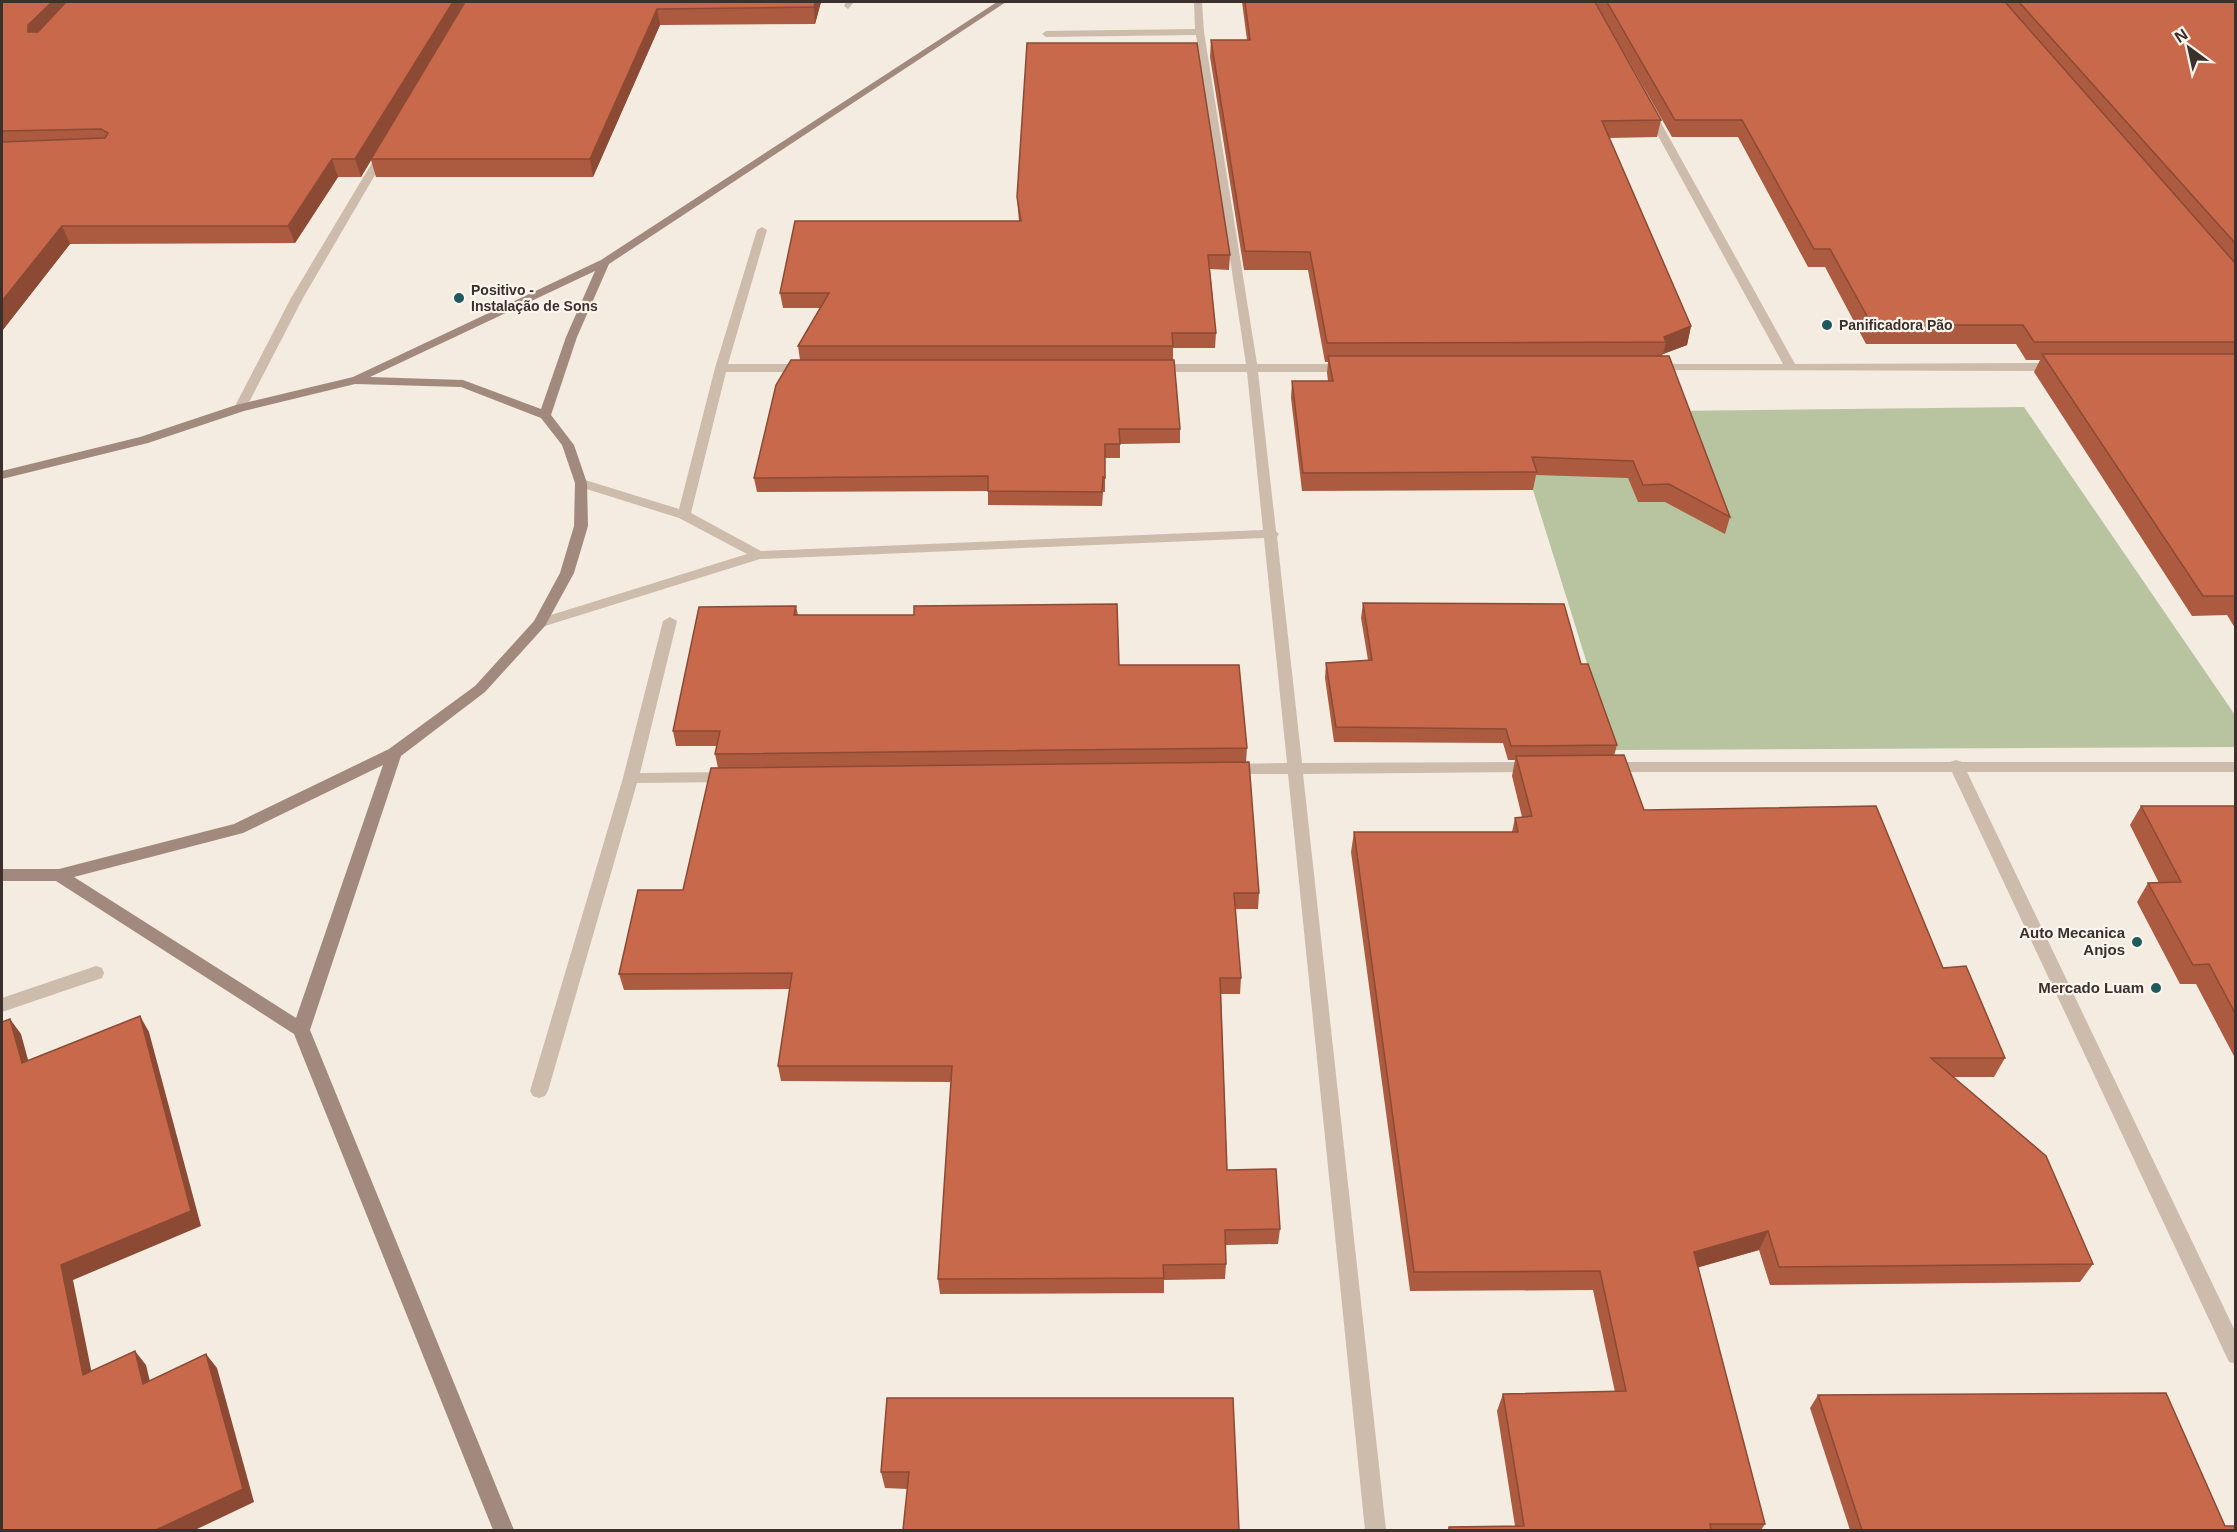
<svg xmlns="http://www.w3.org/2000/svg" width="2237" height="1532" font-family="Arial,sans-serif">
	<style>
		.green { fill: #b8c4a0 }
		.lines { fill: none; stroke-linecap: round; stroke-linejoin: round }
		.street { fill: #cdbbac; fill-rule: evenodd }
		.secondary { fill: #a18a7d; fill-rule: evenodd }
		.wall { fill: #ac5a40 }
		.shaded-wall { fill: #8c4a34 }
		.building { fill: #c8694b; stroke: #8c4a34; stroke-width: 1.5 }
		.poi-dot { fill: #1f5a5e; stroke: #fbf5ee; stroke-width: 2 }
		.labels { text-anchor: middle; stroke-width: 4.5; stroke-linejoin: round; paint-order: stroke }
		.far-poi-label { font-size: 14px; font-weight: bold; fill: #3b302b; stroke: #fbf5ee; text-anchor: start }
		.poi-label { font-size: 15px; font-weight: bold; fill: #3b302b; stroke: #fbf5ee; text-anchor: end }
	</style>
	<rect width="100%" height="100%" fill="#f4ebe1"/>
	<polygon class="green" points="2024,407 2235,715 2235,747 1614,750 1509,413"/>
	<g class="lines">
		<g class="street">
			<polygon points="846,2 854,2 848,9 844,6"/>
			<polygon points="1194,2 1202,2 1204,32 1257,364 1348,364 1354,368 1348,372 1258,372 1276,531 1279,534 1277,537 1302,763 1534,762 1542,767 1534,772 1303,774 1386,1530 1365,1530 1288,774 1231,774 1223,769 1231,764 1287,763 1264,538 760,559 545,626 535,626 533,623 535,620 747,554 679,518 577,486 575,483 577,480 585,480 679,509 715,368 757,230 762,227 767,230 728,364 805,364 811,368 805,372 726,372 691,513 761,551 1263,530 1247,372 1156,372 1150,368 1156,364 1246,364 1196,35 1046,37 1042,34 1046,31 1195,29"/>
			<polygon points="1650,109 1655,112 1795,364 2056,363 2062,367 2056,371 1650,370 1648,368 1654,364 1783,364 1645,112"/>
			<polygon points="384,148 389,151 303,298 246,408 240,412 236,411 234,408 291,298 379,151"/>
			<polygon points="670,617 677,621 640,773 730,772 738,777 730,782 637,783 548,1091 545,1096 539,1098 533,1096 530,1091 623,778 663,621"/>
			<polygon points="1956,760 1962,762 2236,762 2236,772 1967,772 2236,1333 2236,1364 2229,1362 1952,772 1609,772 1601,767 1609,762 1950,762"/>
			<polygon points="96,966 102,968 104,973 102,978 2,1012 2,998"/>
		</g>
		<path class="secondary" d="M997,2H1006L609,264L577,337L551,415L574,445L587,483L588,526L574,573L545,626L485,692L401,756L310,1030L514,1530H493L294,1034L56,881H2V869H59L234,824L389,749L475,686L534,621L560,573L574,526L575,483L562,445L541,418L461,387L355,384L244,411L148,443L2,479V471L140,437L236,405L353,377L601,260ZM595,271L566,337L541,409L463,380L370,377ZM383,765L296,1018L74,877L243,833Z"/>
	</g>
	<g class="wall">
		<polygon points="2,2 821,2 815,24 660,25 593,177 376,177 371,160 361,177 338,177 295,243 70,244 2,331"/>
		<polygon points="1242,2 2235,2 2235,628 2227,615 2192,616 2034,372 2040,360 2026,360 2016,344 1866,344 1825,267 1808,267 1738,137 1672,137 1596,4 1661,120 1657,137 1609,138 1691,326 1687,345 1663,354 1662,356 1730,517 1725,534 1665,502 1638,502 1628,478 1536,475 1533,490 1302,491 1291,398 1292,381 1328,381 1327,373 1328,362 1325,362 1308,270 1244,270 1210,57 1211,40 1247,40"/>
		<polygon points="1017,197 1230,255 1229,270 1210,269 1216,333 1215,348 1173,348 1173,360 1180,429 1180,443 1120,444 1120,458 1105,458 1105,492 1103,492 1102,506 988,505 988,491 757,492 754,478 800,360 798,346 820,308 783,308 780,293 1019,221 1018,211"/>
		<polygon points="1363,603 1581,664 1617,745 1614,756 1644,810 1943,968 2005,1058 1994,1077 1954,1077 2093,1264 2080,1282 1770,1285 1759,1250 1698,1267 1765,1524 1761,1530 1448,1530 1449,1527 1515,1526 1497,1411 1503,1394 1615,1392 1593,1290 1410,1291 1351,852 1354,832 1512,832 1515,818 1522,817 1512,776 1515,760 1508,760 1503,743 1334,742 1325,678 1326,663 1368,660 1361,618"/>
		<polygon points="796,606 798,615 1119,665 1247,748 1246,762 1259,893 1258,909 1235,909 1241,978 1240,994 1221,994 1227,1170 1280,1229 1278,1244 1226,1245 1226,1264 1225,1279 1164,1280 1164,1293 940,1294 938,1279 951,1082 781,1081 778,1066 790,989 624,990 619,974 683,890 718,768 715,754 717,746 676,746 673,731"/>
		<polygon points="2141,806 2235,806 2235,1058 2196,984 2180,984 2137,902 2148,883 2159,883 2130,825"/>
		<polygon points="1818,1395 2225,1526 2235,1530 1850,1530 1810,1408"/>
		<polygon points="887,1398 1239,1530 907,1489 885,1488 881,1472"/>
	</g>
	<g class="shaded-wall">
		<polygon points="52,2 75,2 35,41 28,32 28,25"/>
		<polygon points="453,2 467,2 361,177 355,159"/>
		<polygon points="815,2 821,2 815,24 814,7"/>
		<polygon points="657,9 660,25 593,177 590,159"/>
		<polygon points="332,159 338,177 295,243 288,226"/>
		<polygon points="62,226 70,244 2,331 2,301"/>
		<polygon points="1691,326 1687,345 1663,354 1666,342 1664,337"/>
		<polygon points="140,1016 149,1032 201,1226 73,1280 95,1389 83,1375 61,1265"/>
		<polygon points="10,1019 21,1034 33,1078 22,1063"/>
		<polygon points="1768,1231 1759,1250 1686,1271 1694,1252"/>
		<polygon points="135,1351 146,1365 154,1398 143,1384"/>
		<polygon points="206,1354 217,1368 254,1502 195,1530 156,1530"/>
	</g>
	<g class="building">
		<polygon points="2,2 52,2 28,25 28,32 38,32 66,2 453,2 355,159 332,159 288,226 62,226 2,301 2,142 105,138 108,133 101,129 2,131"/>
		<polygon points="465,2 815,2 814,7 657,9 590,159 371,159"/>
		<polygon points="1245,2 1595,2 1661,120 1602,121 1691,326 1664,337 1666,342 1327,343 1310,252 1245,251 1211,40 1250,40"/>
		<polygon points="1607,2 2005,2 2235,263 2235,342 2034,342 2023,325 1872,325 1830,249 1814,249 1742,120 1675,120"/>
		<polygon points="2019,2 2235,2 2235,243"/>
		<polygon points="1027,43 1197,43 1230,255 1208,255 1216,333 1172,333 1173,346 798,346 829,293 780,293 795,221 1021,221 1017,197"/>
		<polygon points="2042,354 2235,354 2235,596 2203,596"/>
		<polygon points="1328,356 1669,356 1730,517 1669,484 1643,485 1633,461 1532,457 1537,472 1303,473 1292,381 1333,381"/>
		<polygon points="791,360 1174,360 1180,429 1119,429 1120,444 1105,444 1105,478 1103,477 1102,492 988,491 988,476 754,478 776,385"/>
		<polygon points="1363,603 1564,604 1581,664 1588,664 1617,745 1511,746 1506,729 1336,727 1326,663 1372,660"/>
		<polygon points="1117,604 1119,665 1239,665 1247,748 715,754 720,731 673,731 699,607 796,606 794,615 914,615 914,606"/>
		<polygon points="1624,755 1644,810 1876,806 1943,968 1966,966 2005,1058 1931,1058 2046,1156 2093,1264 1779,1267 1768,1231 1694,1252 1765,1524 1710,1524 1711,1530 1449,1530 1449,1527 1524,1526 1503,1394 1626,1391 1600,1271 1414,1272 1354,832 1518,832 1515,818 1532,816 1516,756"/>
		<polygon points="1249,762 1259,893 1234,893 1241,978 1220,978 1227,1170 1276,1169 1280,1229 1225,1230 1226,1264 1163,1265 1164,1278 938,1279 952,1066 778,1066 792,973 619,974 638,890 683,890 711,768"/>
		<polygon points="2141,806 2235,806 2235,1013 2209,964 2193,965 2148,883 2181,882"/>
		<polygon points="140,1016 191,1211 61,1265 83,1375 135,1351 143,1384 206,1354 243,1489 156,1530 2,1530 2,1022 10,1019 22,1063"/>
		<polygon points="2166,1393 2225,1526 2235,1526 2235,1530 1862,1530 1818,1395"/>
		<polygon points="887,1398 1233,1398 1239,1530 903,1530 909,1472 881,1472"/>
	</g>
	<g class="poi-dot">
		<circle cx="459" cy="298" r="6"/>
		<circle cx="1827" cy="325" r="6"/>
		<circle cx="2137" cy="942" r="6"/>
		<circle cx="2156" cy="988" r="6"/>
	</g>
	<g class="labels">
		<g class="far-poi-label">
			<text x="471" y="295">Positivo -<tspan x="471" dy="16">Instalação de Sons</tspan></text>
			<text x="1839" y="330">Panificadora Pão</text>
		</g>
		<g class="poi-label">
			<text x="2125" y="938">Auto Mecanica<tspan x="2125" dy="17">Anjos</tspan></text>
			<text x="2144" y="993">Mercado Luam</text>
		</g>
	</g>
	<rect width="2237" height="1532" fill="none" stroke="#3b302b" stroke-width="6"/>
	<g transform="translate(2189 48) rotate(327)" stroke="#fbf5ee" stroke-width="4.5" paint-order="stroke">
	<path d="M0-4.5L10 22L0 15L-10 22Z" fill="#3b302b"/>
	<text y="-9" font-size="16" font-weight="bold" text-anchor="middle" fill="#3b302b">N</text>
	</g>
</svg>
